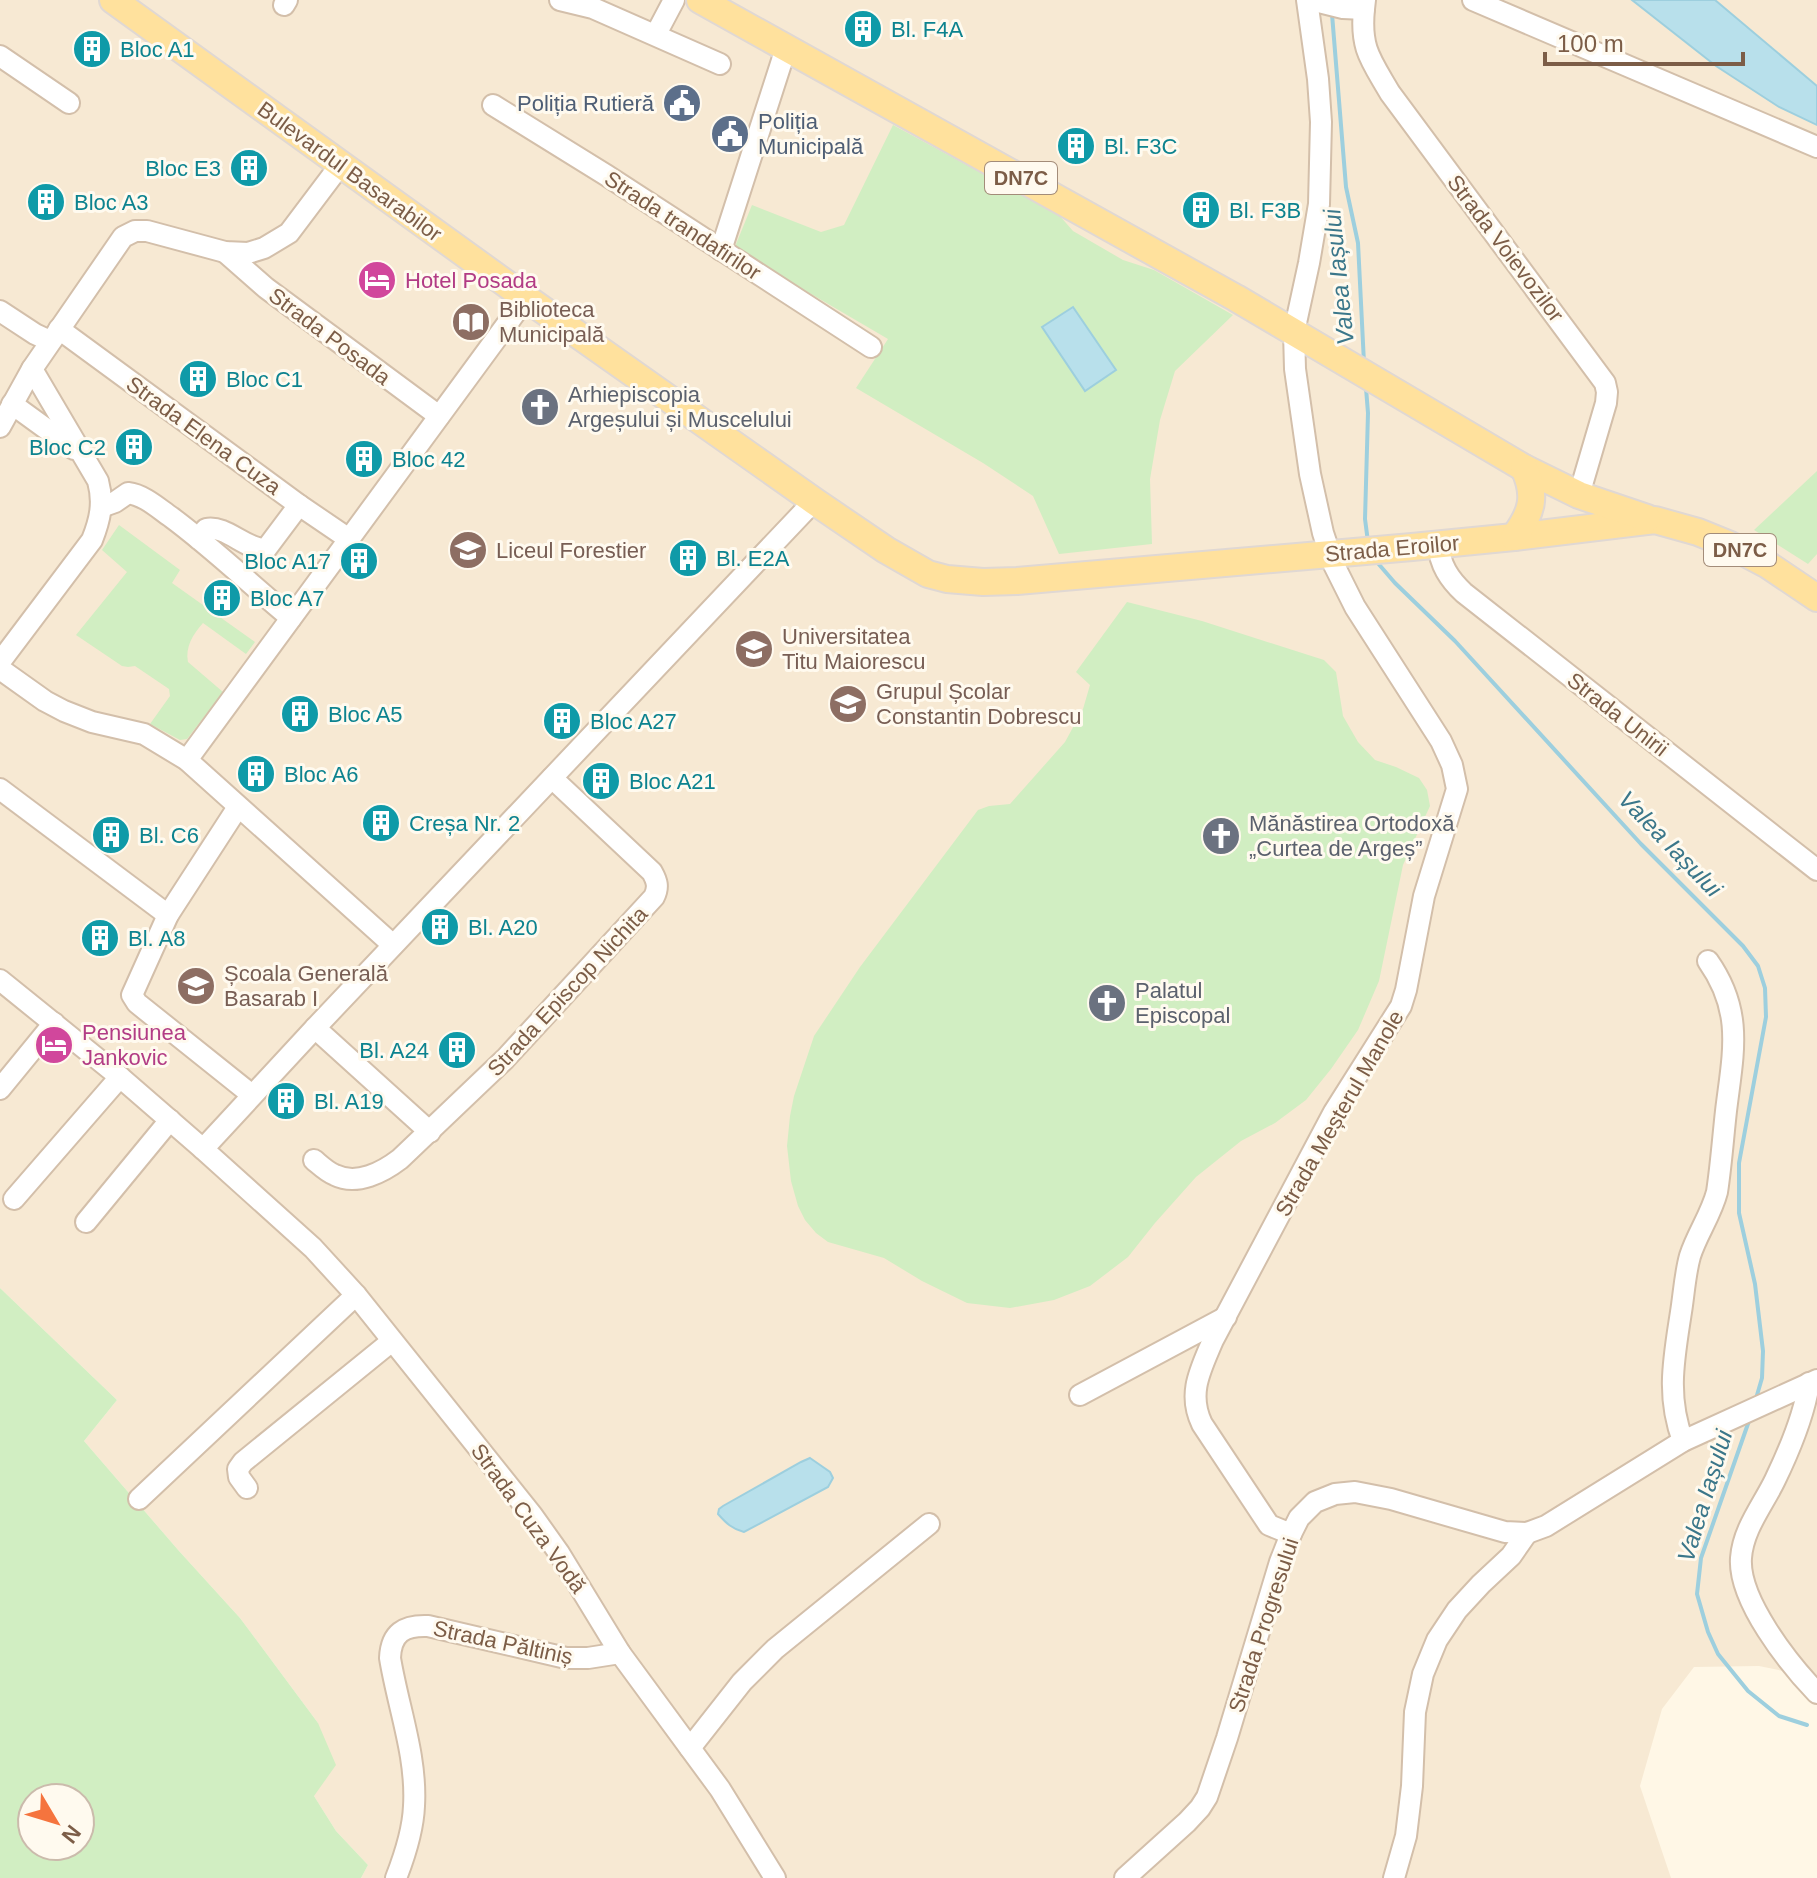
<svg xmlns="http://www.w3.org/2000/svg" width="1817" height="1878" font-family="Helvetica,sans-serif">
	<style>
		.residential { fill: #f7e9d3 }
		.green { fill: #d1eec2; fill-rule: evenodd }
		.water { fill: #b8e0eb; stroke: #9dcfde; stroke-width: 2 }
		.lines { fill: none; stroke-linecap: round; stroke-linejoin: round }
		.stream { stroke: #9dcfde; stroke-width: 4 }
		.minor-casing { stroke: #d3bfaa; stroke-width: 24 }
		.major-casing { stroke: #e0d8d3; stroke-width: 30 }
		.minor { stroke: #fff; stroke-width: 20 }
		.major { stroke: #ffe19d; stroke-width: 26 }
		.labels { text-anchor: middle; stroke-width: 6; stroke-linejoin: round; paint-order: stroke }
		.shield { fill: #fffaef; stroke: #a38c79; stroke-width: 2 }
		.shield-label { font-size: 20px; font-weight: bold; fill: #7c5d47 }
		.culture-label { font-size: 22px; fill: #0d838f; stroke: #fffaef; text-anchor: start }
		.service-label { font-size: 22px; fill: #4e5e75; stroke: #fffaef; text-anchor: end }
		.street-label { font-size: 22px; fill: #7c5d47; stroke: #fffaef }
		.hotel-label { font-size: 22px; fill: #b23c85; stroke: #fffaef; text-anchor: start }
		.education-label { font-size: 22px; fill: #785e54; stroke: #fffaef; text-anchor: start }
		.worship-label { font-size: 22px; fill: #5b616d; stroke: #fffaef; text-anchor: start }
		.water-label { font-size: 24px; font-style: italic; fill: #3b778a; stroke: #fffaef }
	</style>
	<rect width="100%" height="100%" fill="#fff7e6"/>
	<polygon class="residential" points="0,0 1817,0 1817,1678 1759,1666 1694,1667 1662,1709 1640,1786 1671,1878 361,1878 368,1865 336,1831 314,1796 318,1723 240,1618 179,1551 84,1441 117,1400 0,1288"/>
	<g class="green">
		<polygon points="893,125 1059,215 1073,231 1123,260 1154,270 1233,315 1175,371 1160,420 1150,479 1152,544 1059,554 1033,496 983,463 856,388 888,339 734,249 752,205 821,232 844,225"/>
		<polygon points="1817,471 1817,554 1808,564 1754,530"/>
		<path d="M119,525L180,570L172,583L255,642L246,654L203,623C193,634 185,647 188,662L223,692L187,739L180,740L150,724L170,696L169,689L135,666L128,667L122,666L76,635L127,572L102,550Z"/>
		<polygon points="1127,602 1202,621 1324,660 1336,672 1343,716 1358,742 1375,760 1396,767 1419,778 1427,790 1430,806 1403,865 1379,981 1358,1030 1331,1069 1306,1100 1275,1123 1241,1141 1196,1177 1155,1223 1128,1257 1090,1286 1054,1300 1010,1308 967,1303 922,1281 884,1258 828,1242 816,1233 805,1220 798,1206 791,1181 787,1146 790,1116 794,1096 814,1036 860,967 978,810 989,806 1010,804 1065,742 1083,709 1090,685 1076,672"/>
		<path d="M0,1288L117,1400L84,1441L179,1551L240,1618L318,1723L336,1765L314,1796L336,1831L368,1865L361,1878H0ZM32,1798H80V1846H32Z"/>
	</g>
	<g class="water">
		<polygon points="1632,0 1715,0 1817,86 1817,125 1779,107 1716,66"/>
		<polygon points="1073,307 1116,370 1085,391 1042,327"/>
		<path d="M810,1458L830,1472L833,1478L828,1487L744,1532C732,1529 726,1523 718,1514L719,1509L723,1506L801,1462Z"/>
	</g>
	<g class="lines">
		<g class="stream">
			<polyline points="1332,14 1346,187 1358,243 1364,363"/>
			<polyline points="1366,388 1368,413 1365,519 1368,542"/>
			<polyline points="1376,561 1395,583 1455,641 1641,844 1743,946 1758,966 1765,988 1766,1017 1739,1163 1739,1213 1755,1284 1763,1351 1762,1378 1755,1402"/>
			<polyline points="1750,1418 1701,1558 1697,1594 1708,1632 1718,1654 1748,1691 1779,1716 1807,1725"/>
		</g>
		<g class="minor-casing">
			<g id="minor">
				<polyline points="560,0 593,8 720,64"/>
				<polyline points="1311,0 1343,8 1364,9 1365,0"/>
				<polyline points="1473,0 1817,147"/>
				<polyline points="284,5 287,0"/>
				<path d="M1364,9C1360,49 1371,60 1390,93L1605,383L1607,392L1606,403L1579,495"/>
				<polyline points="656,34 674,0"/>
				<polyline points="0,56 69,103"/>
				<polyline points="493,105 606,175 871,347"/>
				<polyline points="721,250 786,48"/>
				<polyline points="225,252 266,288 439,416"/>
				<polyline points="0,311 35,334 50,341"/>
				<polyline points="59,329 299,505 349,539"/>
				<polyline points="12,404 74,449"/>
				<polyline points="0,427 32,369 123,237 135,231 147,231 225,252 248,253 264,248 289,233 341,164"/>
				<path d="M101,507L115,502L128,493C144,495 158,508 171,517C213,548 251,585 291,618"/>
				<path d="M199,539L206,529C227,525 245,550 266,549L299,505"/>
				<path d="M1438,544C1440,565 1449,579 1464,593L1817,870"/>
				<path d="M0,662L92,540C100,520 104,503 98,481L32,369"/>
				<polyline points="0,669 45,701 64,711 92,722 144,734 187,760 393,945"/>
				<polyline points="187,760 526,298"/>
				<polyline points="0,789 168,915"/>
				<polyline points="238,807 168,915 132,995 137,1003 252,1095"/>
				<polyline points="0,980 120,1077 203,1149 313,1248 356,1295 532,1515 559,1553 620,1653 720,1789 775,1878"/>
				<polyline points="315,1028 430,1132"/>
				<polyline points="0,1089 54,1023"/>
				<polyline points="203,1149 315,1028 814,501"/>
				<path d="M314,1160C320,1165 327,1172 335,1175C357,1186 383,1172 400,1159L505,1059L654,897C659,887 657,881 652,872L552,778"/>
				<polyline points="14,1199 120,1077"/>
				<polyline points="86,1222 170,1120"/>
				<path d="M1809,1383C1804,1416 1790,1449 1775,1480C1763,1505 1743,1529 1741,1558C1738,1600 1789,1664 1817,1693"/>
				<polyline points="1080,1395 1226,1317"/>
				<path d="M1683,1441C1666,1396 1674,1358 1681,1312C1684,1293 1685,1274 1690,1256C1697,1234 1711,1215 1717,1192C1721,1166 1723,1138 1726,1111C1733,1053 1744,1012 1708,961"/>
				<polyline points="247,1488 239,1477 238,1469 243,1462 392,1341"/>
				<polyline points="139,1499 356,1295"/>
				<path d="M1291,1534L1269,1525L1202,1424C1187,1393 1201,1369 1213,1340L1334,1112L1401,1006L1406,990L1424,896L1457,789L1452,765L1441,741L1355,607L1333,563L1323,533L1310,474L1295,369L1294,332L1309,263L1319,204L1321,122L1318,79L1307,0"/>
				<polyline points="690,1748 742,1682 775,1649 929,1524"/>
				<path d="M396,1878C405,1855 413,1831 414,1806C417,1756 398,1707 390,1658C391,1633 404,1625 428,1626L566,1658H588L620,1653"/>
				<polyline points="1125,1878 1187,1822 1200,1808 1207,1797 1227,1738 1280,1562 1291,1534 1299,1518 1315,1502 1335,1494 1355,1492 1391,1499 1505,1532 1527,1533 1546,1526 1683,1441 1817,1380"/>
				<polyline points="1394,1878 1406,1836 1412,1786 1415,1712 1423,1674 1437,1640 1457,1610 1481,1584 1511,1556 1527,1533"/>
			</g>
		</g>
		<g class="major-casing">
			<g id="major">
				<polyline points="113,0 526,298 814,501 886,550 928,574 947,579 983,582 1017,581 1412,547 1514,537 1655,520 1698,532 1730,545 1768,565 1817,598"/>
				<polyline points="700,0 1236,298 1524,468 1579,495 1647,518"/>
				<path d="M1514,537C1532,513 1537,496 1524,468"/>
			</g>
		</g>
		<use href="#minor" class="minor"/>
		<use href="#major" class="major"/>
	</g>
	<defs>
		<g id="building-disc" transform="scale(2)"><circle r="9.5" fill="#0f9aa8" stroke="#fffaef"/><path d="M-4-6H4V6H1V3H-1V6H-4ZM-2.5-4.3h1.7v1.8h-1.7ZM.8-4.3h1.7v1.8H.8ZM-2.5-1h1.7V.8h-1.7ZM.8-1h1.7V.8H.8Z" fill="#fff"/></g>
		<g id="civic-disc" transform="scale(2)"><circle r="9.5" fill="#5c6f8a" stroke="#fffaef"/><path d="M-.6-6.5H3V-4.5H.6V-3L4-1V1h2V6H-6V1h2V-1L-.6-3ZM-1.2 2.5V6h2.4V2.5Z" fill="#fff"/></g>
		<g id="hotel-disc" transform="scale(2)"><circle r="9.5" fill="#d1479c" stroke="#fffaef"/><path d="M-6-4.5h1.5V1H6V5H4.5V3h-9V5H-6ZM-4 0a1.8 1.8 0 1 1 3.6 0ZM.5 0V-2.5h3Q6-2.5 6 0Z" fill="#fff"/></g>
		<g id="library-disc" transform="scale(2)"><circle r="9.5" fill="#8d6e63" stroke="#fffaef"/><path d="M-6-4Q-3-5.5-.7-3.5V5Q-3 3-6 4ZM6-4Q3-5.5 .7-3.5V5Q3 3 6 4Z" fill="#fff"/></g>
		<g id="church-disc" transform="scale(2)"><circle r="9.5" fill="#6b7280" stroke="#fffaef"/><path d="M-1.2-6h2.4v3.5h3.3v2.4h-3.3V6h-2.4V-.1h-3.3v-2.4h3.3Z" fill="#fff"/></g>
		<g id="university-disc" transform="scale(2)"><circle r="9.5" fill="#8d6e63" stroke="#fffaef"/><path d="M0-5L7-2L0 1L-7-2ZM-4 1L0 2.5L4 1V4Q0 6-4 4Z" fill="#fff"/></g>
		<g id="school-disc" transform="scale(2)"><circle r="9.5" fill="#8d6e63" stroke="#fffaef"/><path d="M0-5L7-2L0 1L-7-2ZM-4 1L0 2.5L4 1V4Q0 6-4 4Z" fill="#fff"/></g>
	</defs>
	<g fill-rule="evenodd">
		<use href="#building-disc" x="863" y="29"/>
		<use href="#building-disc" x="92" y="49"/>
		<use href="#civic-disc" x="682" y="103"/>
		<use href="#civic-disc" x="730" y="134"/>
		<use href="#building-disc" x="1076" y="146"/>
		<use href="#building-disc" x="249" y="168"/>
		<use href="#building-disc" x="46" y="202"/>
		<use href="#building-disc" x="1201" y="210"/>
		<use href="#hotel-disc" x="377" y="280"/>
		<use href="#library-disc" x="471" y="322"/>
		<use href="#building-disc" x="198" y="379"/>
		<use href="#church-disc" x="540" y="407"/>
		<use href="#building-disc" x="134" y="447"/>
		<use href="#building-disc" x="364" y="459"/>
		<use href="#university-disc" x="468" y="550"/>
		<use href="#building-disc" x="688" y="558"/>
		<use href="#building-disc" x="359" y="561"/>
		<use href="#building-disc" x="222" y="598"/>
		<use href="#university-disc" x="754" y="649"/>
		<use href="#university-disc" x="848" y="704"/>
		<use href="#building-disc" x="300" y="714"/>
		<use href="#building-disc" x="562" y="721"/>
		<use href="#building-disc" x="256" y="774"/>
		<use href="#building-disc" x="601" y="781"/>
		<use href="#building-disc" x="381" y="823"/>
		<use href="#building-disc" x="111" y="835"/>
		<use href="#church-disc" x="1221" y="836"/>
		<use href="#building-disc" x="440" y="927"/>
		<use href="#building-disc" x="100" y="938"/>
		<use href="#school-disc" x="196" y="986"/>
		<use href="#church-disc" x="1107" y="1003"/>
		<use href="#hotel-disc" x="54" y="1045"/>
		<use href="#building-disc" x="457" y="1050"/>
		<use href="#building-disc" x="286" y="1101"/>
	</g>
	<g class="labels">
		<g class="shield">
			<rect x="985" y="162" width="72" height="32" rx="6"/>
			<rect x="1704" y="534" width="72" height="32" rx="6"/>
		</g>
		<g class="shield-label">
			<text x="1021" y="185">DN7C</text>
			<text x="1740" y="557">DN7C</text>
		</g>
		<g class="culture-label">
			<text x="891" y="37">Bl. F4A</text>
			<text x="120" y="57">Bloc A1</text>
			<text x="1104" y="154">Bl. F3C</text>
			<text x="221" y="176" text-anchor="end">Bloc E3</text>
			<text x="74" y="210">Bloc A3</text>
			<text x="1229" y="218">Bl. F3B</text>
			<text x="226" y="387">Bloc C1</text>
			<text x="106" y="455" text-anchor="end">Bloc C2</text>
			<text x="392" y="467">Bloc 42</text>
			<text x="716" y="566">Bl. E2A</text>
			<text x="331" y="569" text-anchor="end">Bloc A17</text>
			<text x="250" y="606">Bloc A7</text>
			<text x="328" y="722">Bloc A5</text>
			<text x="590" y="729">Bloc A27</text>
			<text x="284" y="782">Bloc A6</text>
			<text x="629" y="789">Bloc A21</text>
			<text x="409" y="831">Creșa Nr. 2</text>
			<text x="139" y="843">Bl. C6</text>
			<text x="468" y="935">Bl. A20</text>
			<text x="128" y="946">Bl. A8</text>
			<text x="429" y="1058" text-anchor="end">Bl. A24</text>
			<text x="314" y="1109">Bl. A19</text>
		</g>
		<g class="service-label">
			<text x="654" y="111">Poliția Rutieră</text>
			<text x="758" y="129" text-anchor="start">Poliția<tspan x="758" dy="25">Municipală</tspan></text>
		</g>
		<g class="street-label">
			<text transform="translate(350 171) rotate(36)" y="8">Bulevardul Basarabilor</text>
			<text transform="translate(683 225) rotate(33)" y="8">Strada trandafirilor</text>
			<text transform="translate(1506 248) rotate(53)" y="8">Strada Voievozilor</text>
			<text transform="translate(330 336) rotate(37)" y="8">Strada Posada</text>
			<text transform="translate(204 435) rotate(36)" y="8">Strada Elena Cuza</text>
			<text transform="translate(1392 548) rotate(-5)" y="8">Strada Eroilor</text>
			<text transform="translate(1618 714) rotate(38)" y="8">Strada Unirii</text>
			<text transform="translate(567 991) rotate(-47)" y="8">Strada Episcop Nichita</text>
			<text transform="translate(1339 1113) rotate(-60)" y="8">Strada Meșterul Manole</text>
			<text transform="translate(529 1518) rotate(54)" y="8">Strada Cuza Vodă</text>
			<text transform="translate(1263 1625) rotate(-72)" y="8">Strada Progresului</text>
			<text transform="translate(503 1642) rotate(12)" y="8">Strada Păltiniș</text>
		</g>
		<g class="hotel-label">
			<text x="405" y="288">Hotel Posada</text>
			<text x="82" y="1040">Pensiunea<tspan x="82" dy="25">Jankovic</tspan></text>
		</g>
		<g class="education-label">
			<text x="499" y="317">Biblioteca<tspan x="499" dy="25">Municipală</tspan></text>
			<text x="496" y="558">Liceul Forestier</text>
			<text x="782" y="644">Universitatea<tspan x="782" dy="25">Titu Maiorescu</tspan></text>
			<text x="876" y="699">Grupul Școlar<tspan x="876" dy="25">Constantin Dobrescu</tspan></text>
			<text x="224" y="981">Școala Generală<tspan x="224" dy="25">Basarab I</tspan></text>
		</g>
		<g class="worship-label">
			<text x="568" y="402">Arhiepiscopia<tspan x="568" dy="25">Argeșului și Muscelului</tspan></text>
			<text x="1249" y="831">Mănăstirea Ortodoxă<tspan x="1249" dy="25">„Curtea de Argeș”</tspan></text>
			<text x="1135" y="998">Palatul<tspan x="1135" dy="25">Episcopal</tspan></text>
		</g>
		<g class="water-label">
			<text transform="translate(1339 277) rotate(-96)" y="8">Valea Iașului</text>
			<text transform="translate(1670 844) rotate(46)" y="8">Valea Iașului</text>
			<text transform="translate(1705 1496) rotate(-73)" y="8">Valea Iașului</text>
		</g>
	</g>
	<g transform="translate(56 1822) rotate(128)"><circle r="38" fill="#fffaef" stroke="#cbbbac" stroke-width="2"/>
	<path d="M0-6L14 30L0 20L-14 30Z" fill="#f5743e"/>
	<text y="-12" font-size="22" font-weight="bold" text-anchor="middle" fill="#7c5d47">N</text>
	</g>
	<path d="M1545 52v12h198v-12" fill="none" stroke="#7c5d47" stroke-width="4"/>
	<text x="1557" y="52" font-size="24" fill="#7c5d47" stroke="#fffaef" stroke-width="6" paint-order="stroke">100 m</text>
</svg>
